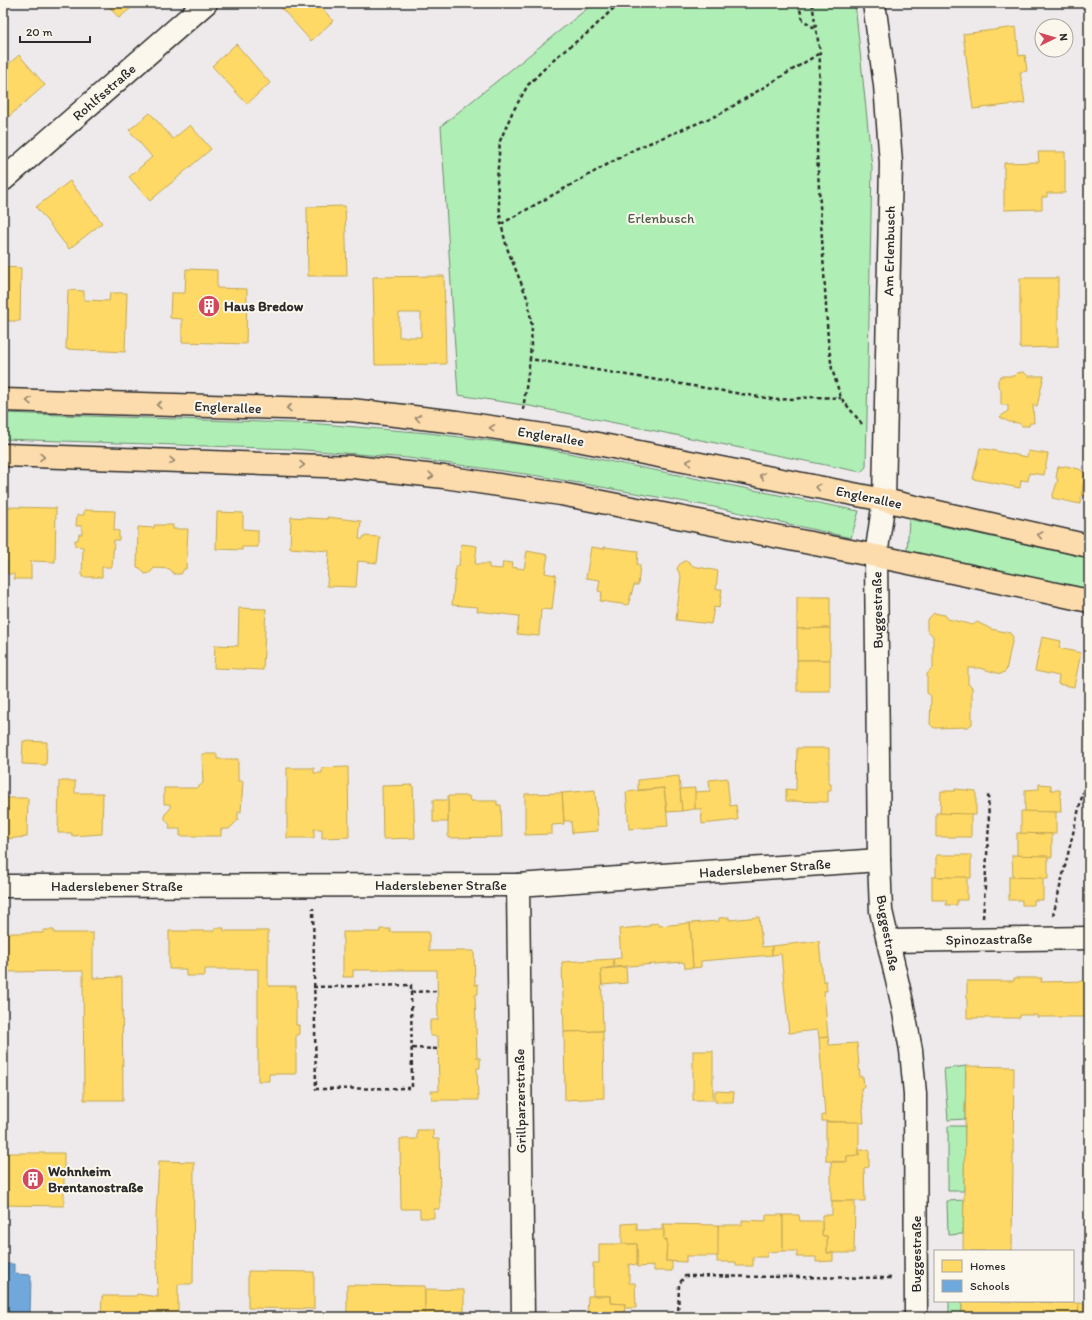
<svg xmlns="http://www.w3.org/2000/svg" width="1092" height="1320" font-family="Itim,sans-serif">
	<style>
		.green { fill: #afeeb5; stroke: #6d8c70 }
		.homes { fill: #ffd966; stroke: #bfa554; fill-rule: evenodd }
		.schools { fill: #6fa8dc; stroke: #5b82a7 }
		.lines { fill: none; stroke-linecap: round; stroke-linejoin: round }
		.minor-casing { stroke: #2b2b2b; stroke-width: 25 }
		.major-casing { stroke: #2b2b2b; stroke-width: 25 }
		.path { stroke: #2b2b2b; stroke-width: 2.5; stroke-dasharray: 4 3; stroke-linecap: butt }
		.minor { stroke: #fbf7ec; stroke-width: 22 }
		.major { stroke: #fcdcac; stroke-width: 22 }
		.oneway { stroke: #94846c }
		.labels { text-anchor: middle; stroke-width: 4; stroke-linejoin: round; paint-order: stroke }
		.street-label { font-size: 14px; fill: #2b2b2b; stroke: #fbf7ec }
		.park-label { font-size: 14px; fill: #4c5c4e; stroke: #fbf7ec }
		.poi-label { font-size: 14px; font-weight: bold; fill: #2b2b2b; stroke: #fbf7ec; text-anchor: start }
	</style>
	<rect width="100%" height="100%" fill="#eeeaeb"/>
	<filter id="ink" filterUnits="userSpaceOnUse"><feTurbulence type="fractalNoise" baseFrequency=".025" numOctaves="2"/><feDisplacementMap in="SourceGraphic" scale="8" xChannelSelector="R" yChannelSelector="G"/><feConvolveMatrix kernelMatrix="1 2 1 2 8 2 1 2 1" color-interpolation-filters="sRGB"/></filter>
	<g filter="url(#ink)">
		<g class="green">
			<polygon points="594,3 855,3 872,167 866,467 861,472 530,406 458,395 441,126"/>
			<polygon points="3,413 321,424 428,433 533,446 859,511 851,538 714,507 539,476 408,458 292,449 3,439"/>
			<polygon points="909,519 1089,558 1089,590 907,551"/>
			<polygon points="966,1066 965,1119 948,1120 944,1069"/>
			<polygon points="948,1126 965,1126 964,1191 948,1191"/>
			<polygon points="964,1200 963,1234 948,1235 947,1201"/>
			<rect x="949" y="1301" width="13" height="16"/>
		</g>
		<g class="homes">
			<polygon points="106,3 137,3 119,18"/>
			<polygon points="277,3 318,3 333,21 311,41"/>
			<polygon points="1016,27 1019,56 1025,55 1027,71 1020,72 1025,103 973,109 963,34"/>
			<polygon points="236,44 270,83 247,104 212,66"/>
			<polygon points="19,55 45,85 6,119 3,116 3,69"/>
			<polygon points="150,113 173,139 190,125 211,149 150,201 129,177 152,157 129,130"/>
			<polygon points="1038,152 1065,152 1065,193 1047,193 1047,197 1042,197 1042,209 1004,210 1004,163 1039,162"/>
			<polygon points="70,181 102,223 69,249 36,207"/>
			<polygon points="345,206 347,276 308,276 307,207"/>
			<polygon points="3,267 21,268 20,321 3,321"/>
			<polygon points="186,269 217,270 217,288 247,289 246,344 182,342 182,319 170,318 171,293 185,293"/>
			<path d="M444,276L446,364L375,365L373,277ZM399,313H421V337H399Z"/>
			<polygon points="1020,278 1058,278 1058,347 1020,348"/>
			<polygon points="68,290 84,291 84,300 109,301 110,293 127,293 125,352 66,349"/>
			<polygon points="1024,372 1028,376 1044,376 1037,406 1033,405 1034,423 1030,423 1029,426 1022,426 1019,423 1009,422 1000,417 1008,411 1008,405 1001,405 1001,389 998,386 998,380 1001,376 1014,376 1017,373"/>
			<polygon points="980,448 1027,457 1028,451 1048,454 1044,475 1029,473 1028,481 1021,480 1020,488 973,479"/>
			<polygon points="1088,460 1089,460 1089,501 1087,500 1088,496 1082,495"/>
			<polygon points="1066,466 1079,469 1085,473 1080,504 1052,498 1058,479 1056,478 1058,467"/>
			<polygon points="7,507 56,508 55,562 31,561 31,579 14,579 14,574 7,574 8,561 6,561"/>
			<polygon points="84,510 115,511 114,530 119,531 119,540 114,540 112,567 102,567 102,577 82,577 83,547 75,546 75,540 78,540 79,534 82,534 82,526 76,526 77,515 84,515"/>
			<polygon points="217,512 243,513 243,529 258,530 258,547 242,547 242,550 216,549"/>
			<polygon points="291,517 328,519 327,517 361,521 359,539 363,539 364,536 380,537 377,563 358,561 356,587 327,586 329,551 290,548"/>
			<polygon points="154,525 173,525 173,529 188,529 186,569 184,569 181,574 174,574 170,569 154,568 150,573 145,574 140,568 137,567 138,527 154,528"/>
			<polygon points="461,544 477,546 475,564 489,564 489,568 502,569 503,562 513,563 512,567 524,569 527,551 548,555 545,573 556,575 552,610 541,609 539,636 517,634 519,616 477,611 478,607 452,605 456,566 459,566"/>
			<polygon points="591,547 604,549 604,547 638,551 637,565 640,565 638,585 634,585 628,605 600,601 602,592 598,591 600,580 586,578"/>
			<polygon points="684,561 688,561 693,566 718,571 716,589 722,589 719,608 714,607 711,624 676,620 681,576 677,569 679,565"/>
			<polygon points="797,597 830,597 830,628 797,629"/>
			<polygon points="239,608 266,609 263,670 214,668 215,645 238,646"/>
			<polygon points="934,613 945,615 948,619 973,625 977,622 991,629 1010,633 1013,637 1006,671 1001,674 979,668 968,668 968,684 972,687 972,724 968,727 934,728 930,724 931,696 927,693 927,674 933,668 933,636 927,630 927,620"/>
			<polygon points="830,628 830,660 797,660 797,629"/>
			<polygon points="1042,637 1061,641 1059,648 1081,653 1074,687 1058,684 1059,676 1035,671"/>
			<rect x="797" y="660" width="33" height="31"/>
			<polygon points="23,741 47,742 46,765 22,764"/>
			<polygon points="797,748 829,748 829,784 831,784 831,791 828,791 828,802 786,801 786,789 796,790"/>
			<polygon points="202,754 217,754 217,759 238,759 238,781 243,781 241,812 238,812 238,820 229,829 221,829 221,836 180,836 180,829 169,829 170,825 165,819 165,814 170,809 170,804 164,804 164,788 197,788 203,783"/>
			<polygon points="348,767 349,837 322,838 322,829 314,829 314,838 287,838 287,768 314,768 314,773 322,773 322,768"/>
			<polygon points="679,776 682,811 667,812 664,788 638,790 638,780"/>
			<polygon points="727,778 730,806 736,805 738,820 702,824 701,809 695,809 694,792 710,791 709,780"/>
			<polygon points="59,781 75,781 75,793 103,793 102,834 72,836 72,833 58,833"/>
			<polygon points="1039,784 1051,785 1051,790 1060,790 1061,812 1025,812 1025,790 1039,789"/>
			<polygon points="413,785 415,838 383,839 382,786"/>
			<polygon points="664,788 668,826 629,829 626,792"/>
			<polygon points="695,788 695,809 682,811 680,789"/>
			<polygon points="955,789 976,791 976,815 940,814 941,791 955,791"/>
			<polygon points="595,790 598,831 572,833 571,821 564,821 562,793"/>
			<polygon points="562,793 564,824 552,825 552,834 525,835 525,794"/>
			<polygon points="448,796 469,796 470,801 497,801 497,805 501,805 502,837 448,838"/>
			<polygon points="3,798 28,798 27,837 3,839"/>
			<rect x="433" y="800" width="15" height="22"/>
			<polygon points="1021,811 1056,812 1056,834 1021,834"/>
			<polygon points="936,813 971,814 971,837 936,837"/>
			<polygon points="1017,833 1052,834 1052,857 1017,856"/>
			<polygon points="936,855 971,855 971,878 936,877"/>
			<polygon points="1012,855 1048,856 1048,879 1013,878"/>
			<polygon points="932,877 967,877 967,900 957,900 957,905 946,905 946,900 932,900"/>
			<polygon points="1009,877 1043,878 1043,900 1034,900 1034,905 1022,905 1022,900 1009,900"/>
			<rect x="1085" y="877" width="4" height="23"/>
			<polygon points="729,917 729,920 759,917 762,947 772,946 772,955 701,961 701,967 693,968 690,923 719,921 719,918"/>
			<polygon points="659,923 659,926 690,923 693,968 685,968 684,962 614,967 613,959 621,958 619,929 650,926 649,924"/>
			<polygon points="215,928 224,928 224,931 268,931 268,986 296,986 296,1025 299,1025 299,1035 296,1035 296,1074 269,1074 269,1081 258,1081 258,969 205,969 205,976 186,976 186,969 169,969 169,931 215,931"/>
			<polygon points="380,929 390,929 390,932 429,932 429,951 474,951 475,985 478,984 478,994 475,995 477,1058 480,1058 480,1068 477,1068 478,1100 432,1100 431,1091 439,1091 438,1036 430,1036 430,1020 438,1020 437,970 353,970 353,977 343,977 343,932 380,932"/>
			<polygon points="43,930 54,930 54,933 93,933 93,978 122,977 123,1100 84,1100 83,971 7,972 7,933 43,933"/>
			<polygon points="819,941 823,981 826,981 827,991 824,991 828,1037 819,1038 818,1030 789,1033 781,954 772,955 772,946"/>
			<polygon points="613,959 614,967 601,969 603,1031 564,1032 562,962"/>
			<polygon points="626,967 627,983 602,985 601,969"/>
			<polygon points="1014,978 1042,978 1041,982 1088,981 1088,1017 1037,1017 1037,1015 1020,1015 1020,1018 967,1018 967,981 1014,981"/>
			<polygon points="603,1031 604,1098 565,1100 564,1032"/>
			<polygon points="828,1037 829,1045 857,1043 860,1077 863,1077 864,1087 861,1088 864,1123 822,1121 822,1115 825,1115 819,1038"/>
			<rect x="693" y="1051" width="20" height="49"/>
			<polygon points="966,1066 1014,1067 1012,1251 963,1251"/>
			<polygon points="715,1091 734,1092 733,1102 715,1102"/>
			<polygon points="826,1122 859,1122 859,1155 847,1156 847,1162 826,1161"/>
			<polygon points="417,1130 433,1130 433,1139 439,1139 440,1209 434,1209 434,1218 420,1218 420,1209 401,1209 400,1139 417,1139"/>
			<polygon points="859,1150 869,1150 869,1167 864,1168 865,1201 831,1201 831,1162 847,1162 847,1156 859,1155"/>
			<polygon points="3,1153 64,1153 64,1206 3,1205"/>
			<polygon points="159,1161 194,1162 193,1284 178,1284 178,1317 101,1317 102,1296 136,1296 137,1294 158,1297 156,1218"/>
			<polygon points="832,1201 855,1201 854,1253 827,1253 827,1236 822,1236 822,1215 832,1215"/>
			<polygon points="766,1215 783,1215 783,1251 767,1252 767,1257 753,1257 753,1266 736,1266 736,1262 717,1262 718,1225 742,1225 742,1220 766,1221"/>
			<polygon points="783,1215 799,1215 800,1221 822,1221 822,1236 827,1236 827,1253 833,1253 833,1261 816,1262 816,1257 797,1257 797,1251 783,1251"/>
			<polygon points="637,1223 637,1230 662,1230 662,1224 664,1224 664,1240 667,1239 666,1261 672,1261 672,1271 654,1271 654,1266 637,1267 637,1244 622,1244 622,1224"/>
			<polygon points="664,1224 718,1225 718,1256 686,1256 686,1262 666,1261 667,1239 664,1240"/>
			<polygon points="599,1244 637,1244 637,1265 629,1264 629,1283 635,1283 636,1308 624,1308 625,1304 610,1303 610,1296 593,1296 593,1263 599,1263"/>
			<polygon points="248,1271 314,1272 314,1309 248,1308"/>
			<polygon points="347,1285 425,1286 425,1317 347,1317"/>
			<polygon points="425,1289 464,1290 464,1317 425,1317"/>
			<polygon points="588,1296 610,1296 610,1303 625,1304 624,1317 587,1317"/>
			<polygon points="962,1301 1079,1303 1078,1317 962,1317"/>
			<polygon points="1079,1303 1089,1304 1089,1317 1078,1317"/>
		</g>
		<polygon class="schools" points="3,1264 14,1264 14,1274 31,1275 30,1317 3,1317"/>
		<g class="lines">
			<g class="minor-casing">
				<g id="minor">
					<polyline points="874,3 885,85 891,163 884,500 876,556 879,860 881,911 902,1002 911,1050 915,1094 916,1317"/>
					<polyline points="3,180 206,3"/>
					<polyline points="518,885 523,1317"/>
					<polyline points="3,886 518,885 879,860"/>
					<polyline points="888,941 1089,938"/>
				</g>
			</g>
			<g class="major-casing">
				<g id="major">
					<polyline points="3,400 351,410 457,422 577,440 884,500 1089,546"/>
					<polyline points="3,455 354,467 444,477 561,494 876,556 1089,601"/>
				</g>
			</g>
			<g class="path">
				<polyline points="619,3 590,31 555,58 528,85 512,113 500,141 497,181 501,224 507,248 528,300 532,328 530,359 778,400 813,397 841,398"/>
				<polyline points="798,3 803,20 816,29"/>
				<polyline points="812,3 820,53 817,154 828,340 832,369 841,398 862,424"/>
				<polyline points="501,224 635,149 720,114 820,53"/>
				<polyline points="523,410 530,359"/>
				<polyline points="1053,916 1083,792"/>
				<polyline points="983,918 989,824 988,793"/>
				<polyline points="313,987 411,985 412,1088 316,1089 313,908"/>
				<polyline points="411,992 438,991"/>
				<polyline points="412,1048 439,1049"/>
				<polyline points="678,1317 679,1284 685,1276 892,1278"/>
			</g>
			<use href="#minor" class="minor"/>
			<use href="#major" class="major"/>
		</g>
		<defs><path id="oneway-chevron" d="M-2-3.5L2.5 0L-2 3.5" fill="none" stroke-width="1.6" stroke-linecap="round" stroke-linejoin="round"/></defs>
		<g class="oneway">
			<use href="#oneway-chevron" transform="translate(29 401) rotate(-178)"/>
			<use href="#oneway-chevron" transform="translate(159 405) rotate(-178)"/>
			<use href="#oneway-chevron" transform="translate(289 408) rotate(-178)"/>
			<use href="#oneway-chevron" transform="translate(418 418) rotate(-173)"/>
			<use href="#oneway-chevron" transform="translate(492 428) rotate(-172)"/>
			<use href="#oneway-chevron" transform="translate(42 457) rotate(2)"/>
			<use href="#oneway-chevron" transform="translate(172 461) rotate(2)"/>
			<use href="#oneway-chevron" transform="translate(689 462) rotate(-169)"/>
			<use href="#oneway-chevron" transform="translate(302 465) rotate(2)"/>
			<use href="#oneway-chevron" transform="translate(431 476) rotate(6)"/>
			<use href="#oneway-chevron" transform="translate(762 476) rotate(-169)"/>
			<use href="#oneway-chevron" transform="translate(818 487) rotate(-169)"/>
			<use href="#oneway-chevron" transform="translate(1040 535) rotate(-167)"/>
		</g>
	</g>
	<defs>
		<g id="building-disc" transform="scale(1.15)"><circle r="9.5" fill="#d1495b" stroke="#fbf7ec"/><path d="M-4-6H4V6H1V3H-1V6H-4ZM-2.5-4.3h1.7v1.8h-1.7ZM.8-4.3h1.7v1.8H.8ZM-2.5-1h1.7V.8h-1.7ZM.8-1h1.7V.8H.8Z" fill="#fff"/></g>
	</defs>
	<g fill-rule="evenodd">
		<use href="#building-disc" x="209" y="306"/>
		<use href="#building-disc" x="33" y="1179"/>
	</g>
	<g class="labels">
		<g class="street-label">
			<text transform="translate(104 92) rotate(-41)" y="5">Rohlfsstraße</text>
			<text transform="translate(889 251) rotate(-89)" y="5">Am Erlenbusch</text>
			<text transform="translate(228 407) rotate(2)" y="5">Englerallee</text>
			<text transform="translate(551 436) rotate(9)" y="5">Englerallee</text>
			<text transform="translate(869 497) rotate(12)" y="5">Englerallee</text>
			<text transform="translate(877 610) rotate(-91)" y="5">Buggestraße</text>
			<text transform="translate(765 868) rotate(-4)" y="5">Haderslebener Straße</text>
			<text x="441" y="890">Haderslebener Straße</text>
			<text x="117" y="891">Haderslebener Straße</text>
			<text transform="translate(888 933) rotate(80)" y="5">Buggestraße</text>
			<text transform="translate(989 939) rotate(-1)" y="5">Spinozastraße</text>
			<text transform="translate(520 1101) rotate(-91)" y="5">Grillparzerstraße</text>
			<text transform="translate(916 1254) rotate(-90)" y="5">Buggestraße</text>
		</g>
		<g class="park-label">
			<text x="661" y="223">Erlenbusch</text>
		</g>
		<g class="poi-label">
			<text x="224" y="311">Haus Bredow</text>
			<text x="48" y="1176">Wohnheim<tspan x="48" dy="16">Brentanostraße</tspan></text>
		</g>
	</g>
	<rect width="1092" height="1320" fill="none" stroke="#fbf7ec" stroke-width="16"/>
	<rect x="8" y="8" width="1076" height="1304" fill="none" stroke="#2b2b2b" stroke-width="1.5" filter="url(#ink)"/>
	<rect x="934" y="1250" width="140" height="52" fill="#fbf7ec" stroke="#a8a59f"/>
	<rect x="942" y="1260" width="20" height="12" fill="#ffd966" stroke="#a8a59f"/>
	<text x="970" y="1270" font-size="12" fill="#2b2b2b">Homes</text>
	<rect x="942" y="1280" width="20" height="12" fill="#6fa8dc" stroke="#a8a59f"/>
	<text x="970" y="1290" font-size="12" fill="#2b2b2b">Schools</text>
	<g transform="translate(1054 38) rotate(85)"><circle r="19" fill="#fbf7ec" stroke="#a8a59f"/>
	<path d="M0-3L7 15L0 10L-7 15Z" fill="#d1495b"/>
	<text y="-6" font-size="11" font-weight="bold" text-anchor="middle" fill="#2b2b2b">N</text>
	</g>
	<path d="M20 36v6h70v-6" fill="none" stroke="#2b2b2b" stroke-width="2"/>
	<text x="26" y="36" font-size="12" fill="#2b2b2b" stroke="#fbf7ec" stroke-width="3" paint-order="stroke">20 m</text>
</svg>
